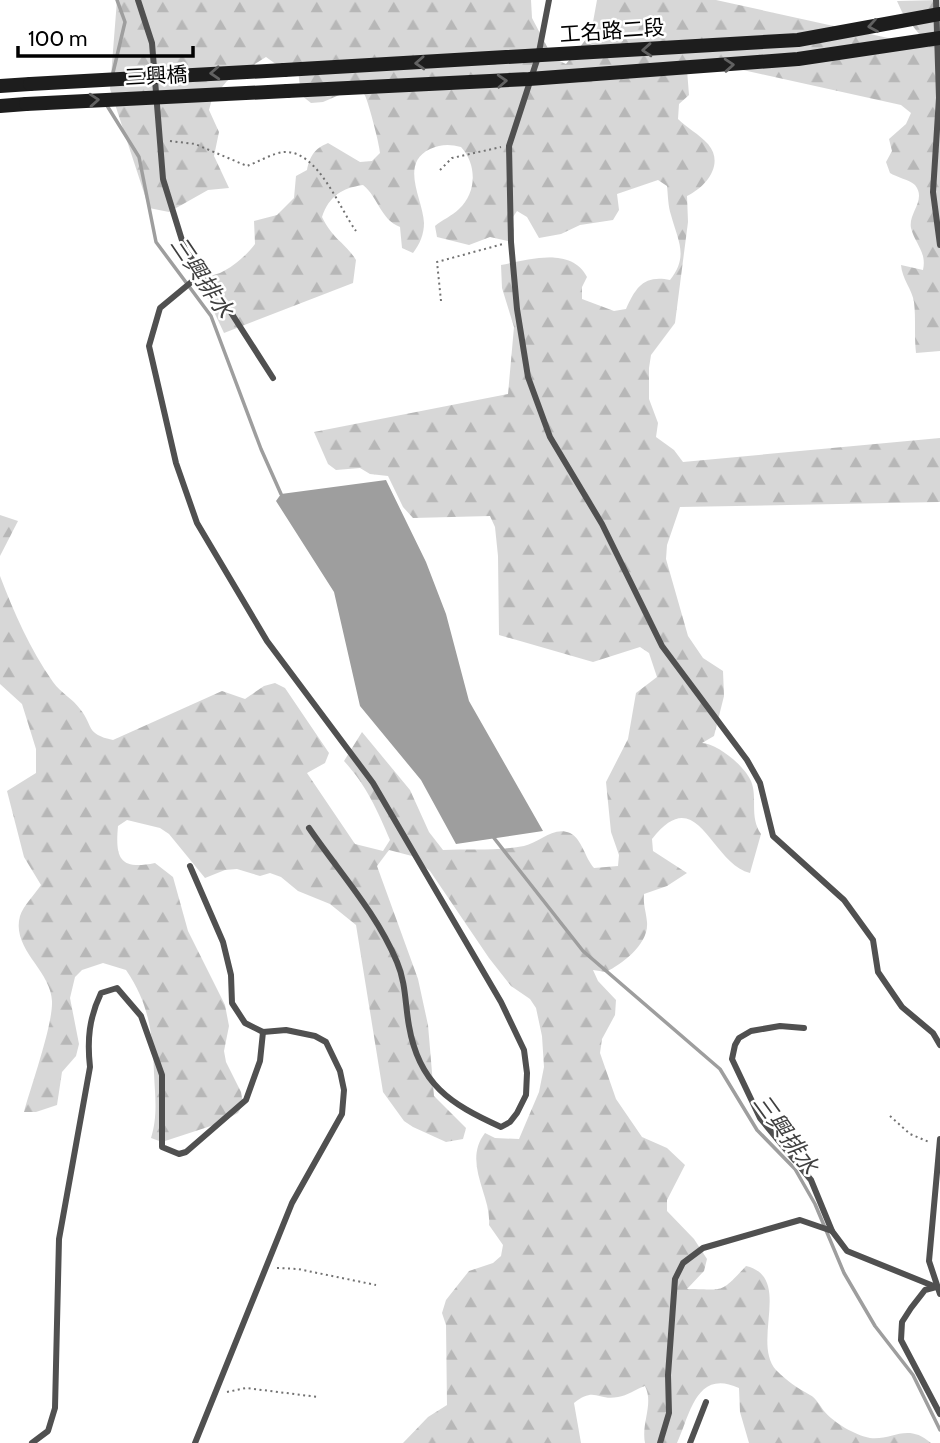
<svg xmlns="http://www.w3.org/2000/svg" width="940" height="1443" font-family="Cabin,'Noto Sans TC',sans-serif">
	<style>
		.forest { fill: url(#forest-firs) }
		.water { fill: #9e9e9e }
		.lines { fill: none; stroke-linecap: round; stroke-linejoin: round }
		.stream { stroke: #9e9e9e; stroke-width: 3.5 }
		.path { stroke: #727272; stroke-width: 2; stroke-dasharray: 2 3.5; stroke-linecap: butt }
		.lane { stroke: #505050; stroke-width: 6 }
		.secondary { stroke: #1d1d1d; stroke-width: 14 }
		.secondary-bridge { stroke: #1d1d1d; stroke-width: 14 }
		.oneway { stroke: #616161 }
		.labels { text-anchor: middle; stroke-width: 5; stroke-linejoin: round; paint-order: stroke }
		.street-label { font-size: 21px; fill: #000; stroke: #fff }
		.water-label { font-size: 23px; font-style: italic; fill: #3f3f3f; stroke: #fff }
	</style>
	<defs>
		<pattern id="forest-firs" width="22" height="20" patternUnits="userSpaceOnUse" patternTransform="scale(1.75)"><rect width="22" height="20" fill="#d7d7d7"/><path d="M5 1l3.5 6h-7zM16 11l3.5 6h-7z" fill="#b7b7b7"/></pattern>
	</defs>
	<rect width="100%" height="100%" fill="#fff"/>
	<g class="forest">
		<path d="M117,0H531L532,18L553,58L566,64L591,33L597,0H716L929,47L902,12L897,1L940,0V351L916,353C914,336 916,319 914,302C912,289 902,279 901,265L923,270C927,252 915,244 911,228C908,213 927,200 915,185C910,180 896,177 890,173L886,162L892,151L889,139L906,124L911,113L901,105L707,62L687,70L689,95L679,104L678,119C687,128 699,134 708,144C725,164 706,187 687,196L688,222L675,323L651,355L649,368V399L658,423L656,437L674,450L683,462L940,438V502L680,507L667,545L666,559L688,636L703,658L723,671L724,696L714,736L702,743C716,743 744,765 751,781C758,798 749,816 761,834L750,873C710,863 698,780 652,839L653,851L687,873L667,886L644,894C643,905 646,911 647,922C649,944 623,963 606,972L593,970L598,981L616,1000L615,1015L602,1039L600,1053L616,1099L642,1137L667,1148L685,1165L667,1200V1211L694,1239L707,1259L704,1271L687,1289C725,1289 719,1295 746,1266C793,1277 751,1342 776,1370C788,1382 796,1387 810,1395C816,1398 820,1406 824,1411C834,1423 855,1435 870,1438C892,1441 907,1422 931,1443H749L740,1412L739,1388C696,1368 690,1415 677,1443H645C641,1423 654,1404 645,1386C636,1389 627,1396 618,1397C597,1401 595,1386 574,1403L581,1443H403L428,1417L447,1405L446,1325L442,1313L446,1300L461,1281L469,1271L493,1263L501,1256L503,1245L489,1225C492,1196 462,1163 485,1133L495,1138L519,1139L539,1092L544,1067L542,1036L536,1008L530,999L511,986L489,958L430,871L412,856L389,850L377,866L418,979L428,1025L434,1096L466,1128L463,1139L446,1142L413,1127L404,1121L383,1092L356,925L330,904L298,891L281,877L270,873L260,876L237,869L225,870L205,878L169,834L160,828L127,820L118,826C115,859 120,870 155,863L173,877L188,931L225,1005L229,1026L224,1051L226,1062L241,1092L243,1104L238,1113L217,1124L162,1142L151,1138C158,1115 155,1097 154,1073C153,1035 149,1003 126,970L103,963L82,970L75,977L70,998L79,1044L76,1056L62,1072L57,1105L36,1112H24C31,1086 53,1025 52,1001C51,970 11,949 20,916C23,906 35,894 41,885L24,857L7,791L36,773V749L22,704L0,684V576C14,613 30,649 53,682C61,693 73,699 80,709C94,726 85,734 113,740L222,691L245,699L264,686L275,683L285,688L329,753L325,763L307,773L355,844L383,851L390,840C377,809 366,785 344,761L362,732L410,790L429,832L443,850C469,849 499,851 524,846C539,843 553,826 570,833C582,839 585,858 594,868L618,866L619,855L611,832L606,782L628,739L636,693L657,677L649,653L640,647L593,662L499,635L498,556L495,527L490,516L413,518L403,507L388,476L370,474L360,468L336,470L328,464L314,432L508,394L514,327L502,288L501,265C528,260 571,246 587,277L582,287V299L614,311L626,309C636,287 644,275 670,280C689,256 678,241 671,215C668,206 668,195 667,186L658,180L617,194L619,210L613,220L580,225L561,234L539,238L527,217L517,211L511,220L514,230L512,242L490,237L469,245L437,237L435,226C442,220 452,216 459,209C477,193 477,164 461,147C450,144 441,144 430,149C399,164 423,199 424,223C424,234 420,244 413,253L402,248L400,227C380,219 379,198 363,185C342,188 329,196 322,217C334,241 344,241 356,260L353,283L224,333L200,282C207,275 211,276 220,273C233,267 247,255 255,244L254,221L277,215L294,198L296,176L307,170C310,156 314,149 328,143L360,162L372,161L380,153C380,146 367,96 364,94C361,91 357,91 353,89L323,102L311,103L301,95L298,70H284L266,57L227,81L212,99L209,110L219,132L214,156L229,188L208,190L169,212L149,208L110,89Z"/>
		<polygon points="0,515 18,521 0,556"/>
	</g>
	<polygon class="water" points="386,480 426,562 446,614 469,701 543,831 456,844 421,780 360,706 334,592 276,501 281,494"/>
	<g class="lines">
		<g class="stream">
			<polyline points="112,77 125,22 117,0"/>
			<polyline points="106,104 139,157 156,242 211,316 261,449 281,494"/>
			<polyline points="494,838 583,951 720,1069 757,1130 795,1169 815,1204 844,1273 875,1326 913,1375 940,1430"/>
		</g>
		<g class="path">
			<path d="M170,141L195,144L247,166C258,162 273,153 284,152C318,150 339,208 356,231"/>
			<polyline points="440,170 452,158 501,147"/>
			<polyline points="441,301 437,262 503,244"/>
			<polyline points="890,1116 910,1134 929,1142"/>
			<polyline points="277,1268 298,1269 376,1285"/>
			<polyline points="227,1392 246,1388 318,1397"/>
		</g>
		<g class="lane">
			<polyline points="138,0 152,43 163,179 185,250 221,297 273,378"/>
			<polyline points="549,0 538,57 509,146 511,242 517,309 528,377 550,437 602,524 662,646 747,760 760,783 773,836 844,900 873,940 878,972 902,1007 933,1033 940,1045"/>
			<polyline points="936,0 939,98 933,192 940,245"/>
			<path d="M199,269L195,279L160,308L149,346L176,463L197,523L267,641L373,783L501,1002L524,1050L527,1073L526,1095L517,1113L510,1122L501,1127C450,1104 419,1084 409,1026C405,1004 406,983 397,962C376,912 339,872 309,828"/>
			<polyline points="190,866 223,942 231,975 232,1003 245,1023 263,1032 286,1030 315,1036 326,1042 340,1071 344,1090 342,1114 292,1203 195,1443"/>
			<polyline points="804,1028 780,1026 751,1031 739,1038 735,1045 732,1059 760,1118 811,1180 832,1231 847,1251 936,1287"/>
			<polyline points="940,1139 929,1261 940,1294"/>
			<polyline points="936,1287 925,1290 911,1308 902,1322 901,1340 940,1414"/>
			<path d="M32,1443L48,1431L55,1408L59,1239L90,1067C87,1040 89,1018 101,993L117,988L141,1016L162,1075V1147L179,1154L186,1152L246,1100L260,1061L263,1032"/>
			<polyline points="660,1443 669,1413 668,1375 675,1279 683,1263 703,1248 800,1220 832,1231"/>
			<polyline points="690,1443 706,1402"/>
		</g>
		<g class="secondary">
			<polyline points="284,70 798,40 940,14"/>
			<polyline points="0,86 30,84"/>
			<polyline points="287,91 529,79 798,59 940,38"/>
			<polyline points="0,106 26,104"/>
		</g>
		<g class="secondary-bridge">
			<polyline points="30,84 284,70"/>
			<polyline points="26,104 287,91"/>
		</g>
	</g>
	<defs><path id="oneway-chevron" d="M-2-3.5L2.5 0L-2 3.5" fill="none" stroke-width="1.6" stroke-linecap="round" stroke-linejoin="round" transform="scale(1.75)"/></defs>
	<g class="oneway">
		<use href="#oneway-chevron" transform="translate(873 26) rotate(170)"/>
		<use href="#oneway-chevron" transform="translate(647 50) rotate(176)"/>
		<use href="#oneway-chevron" transform="translate(420 63) rotate(177)"/>
		<use href="#oneway-chevron" transform="translate(729 65) rotate(-4)"/>
		<use href="#oneway-chevron" transform="translate(215 73) rotate(177)"/>
		<use href="#oneway-chevron" transform="translate(502 81) rotate(-3)"/>
		<use href="#oneway-chevron" transform="translate(94 100) rotate(-4)"/>
	</g>
	<g class="labels">
		<g class="street-label">
			<text transform="translate(612 31) rotate(-4)" y="7">工名路二段</text>
			<text transform="translate(156 76) rotate(-3)" y="7">三興橋</text>
		</g>
		<g class="water-label">
			<text transform="translate(202 277) rotate(56)" y="8">三興排水</text>
			<text transform="translate(786 1134) rotate(54)" y="8">三興排水</text>
		</g>
	</g>
	<path d="M18 46v10h175v-10" fill="none" stroke="#000000" stroke-width="3.5"/>
	<text x="28" y="46" font-size="21" fill="#000000" stroke="#ffffff" stroke-width="5" paint-order="stroke">100 m</text>
</svg>
